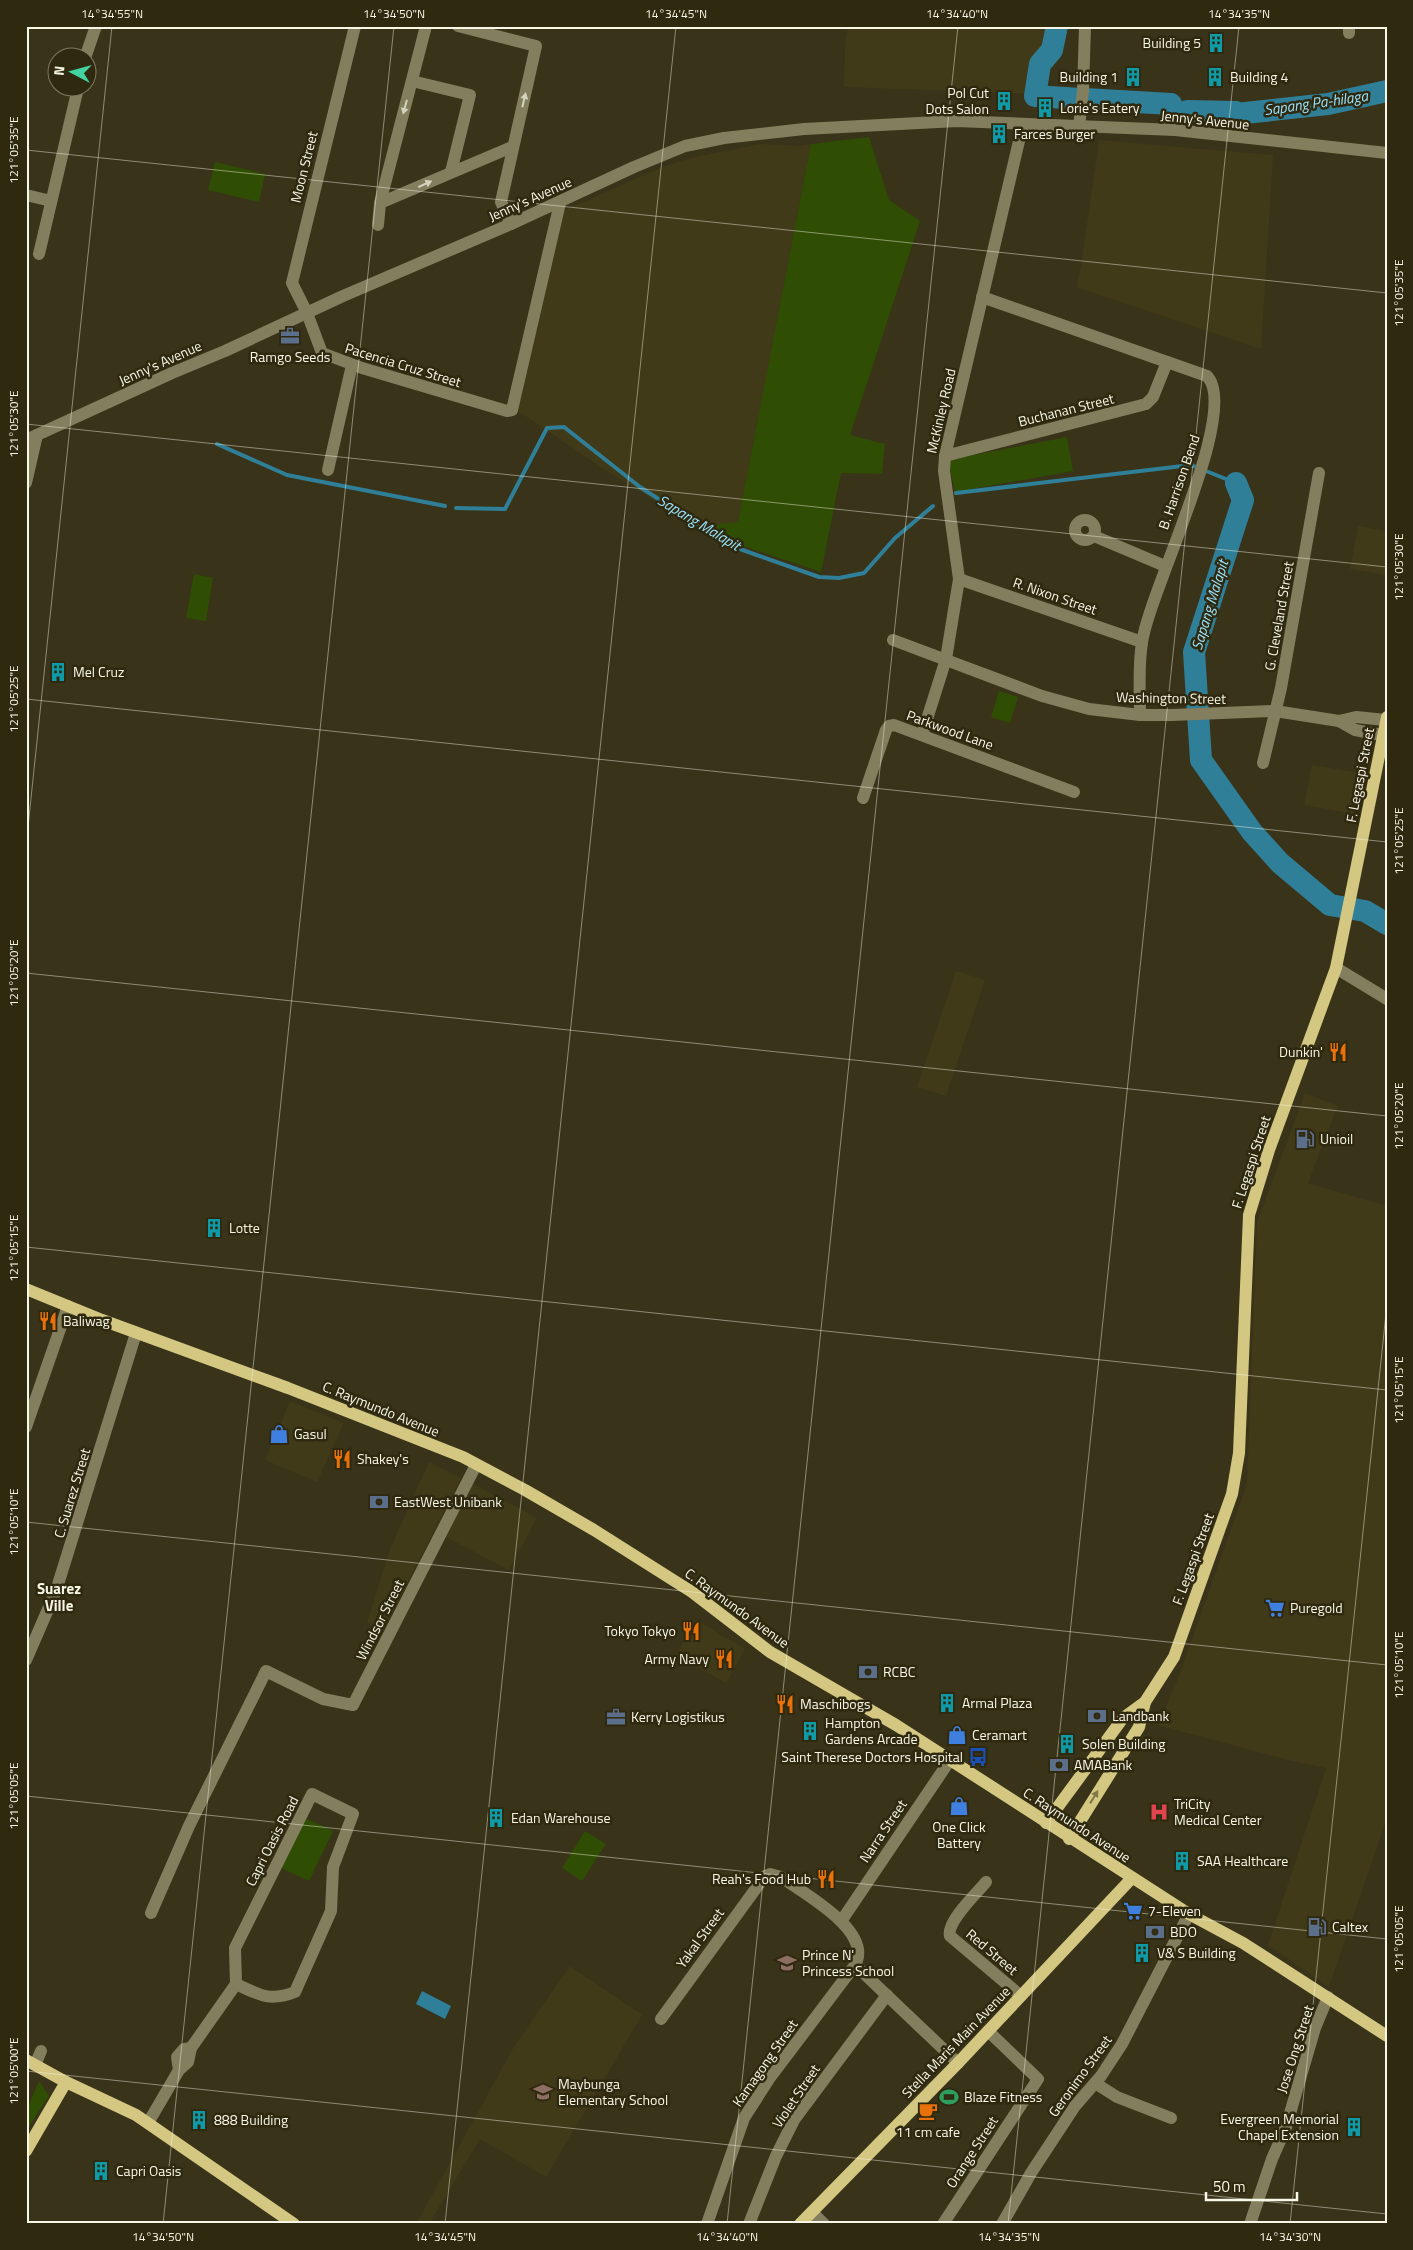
<svg xmlns="http://www.w3.org/2000/svg" width="1413" height="2250" font-family="'Titillium Web',sans-serif">
	<style>
		.built { fill: #413a18 }
		.green { fill: #2f4e03 }
		.water { fill: #307f98 }
		.lines { fill: none; stroke-linecap: round; stroke-linejoin: round }
		.stream { stroke: #307f98; stroke-width: 4 }
		.river { stroke: #307f98; stroke-width: 22 }
		.minor { stroke: #837e5d; stroke-width: 12 }
		.major { stroke: #d3c782; stroke-width: 12 }
		.oneway { fill: #d5d2bd }
		.oneway2 { fill: #817848 }
		.ticks { fill: none; stroke: #f8f6e6; stroke-width: 1; stroke-opacity: 0.45 }
		.labels { text-anchor: middle; stroke-width: 5; stroke-linejoin: round; paint-order: stroke }
		.poi-label { font-size: 14px; fill: #f8f6e6; stroke: #2f290f; text-anchor: start }
		.street-label { font-size: 14px; fill: #f8f6e6; stroke: #2f290f }
		.water-label { font-size: 15px; font-style: italic; fill: #99e3fe; stroke: #2f290f }
		.neighbourhood-label { font-size: 15px; font-weight: bold; fill: #f8f6e6; stroke: #2f290f }
		.neatline { fill: none; stroke: #f8f6e6; stroke-width: 2 }
		.ticks-label { font-size: 12px; text-anchor: middle; fill: #f8f6e6 }
	</style>
	<rect width="100%" height="100%" fill="#393319"/>
	<g class="built">
		<polygon points="848,26 1059,26 1059,45 1043,64 1040,94 844,87 845,45"/>
		<polygon points="1099,140 1273,155 1261,349 1076,287 1081,266"/>
		<polygon points="761,144 800,146 811,144 738,523 696,527 604,469 515,409 561,212 660,168 695,157"/>
		<polygon points="1358,526 1387,531 1387,575 1350,569"/>
		<polygon points="1312,765 1361,773 1354,814 1304,805"/>
		<polygon points="956,971 985,980 946,1096 917,1087"/>
		<polygon points="1305,1093 1338,1106 1308,1183 1387,1206 1387,1818 1329,1987 1268,1945 1326,1768 1292,1761 1158,1725 1179,1676 1247,1484 1257,1222"/>
		<polygon points="290,1401 344,1423 317,1482 265,1460"/>
		<polygon points="429,1462 461,1478 383,1630 367,1622 390,1549"/>
		<polygon points="472,1483 537,1518 509,1570 444,1536"/>
		<polygon points="696,1620 745,1649 726,1683 676,1655"/>
		<polygon points="570,1966 642,2015 546,2177 480,2139 429,2224 416,2224 515,2045"/>
	</g>
	<g class="green">
		<polygon points="869,137 889,200 920,221 850,435 885,444 882,474 841,473 821,572 749,548 696,527 738,522 811,144"/>
		<polygon points="215,162 265,174 259,202 208,190"/>
		<polygon points="1067,437 1073,471 955,492 948,460"/>
		<polygon points="194,574 213,578 206,621 186,618"/>
		<polygon points="999,691 1018,697 1010,723 991,717"/>
		<polygon points="305,1818 333,1831 309,1881 281,1868"/>
		<polygon points="585,1831 606,1844 582,1881 562,1868"/>
		<polygon points="39,2081 49,2096 26,2131 26,2111"/>
	</g>
	<polygon class="water" points="422,1991 451,2006 445,2019 416,2004"/>
	<g class="lines">
		<g class="stream">
			<polyline points="217,444 287,475 445,506"/>
			<polyline points="956,493 1191,465 1236,483"/>
			<polyline points="456,508 505,509 547,428 564,427 640,487 697,524 740,549 819,577 839,578 864,573 895,538 933,506"/>
		</g>
		<g class="river">
			<polyline points="1057,26 1052,50 1040,64 1035,96 1080,99"/>
			<polyline points="1085,99 1171,104"/>
			<polyline points="1187,111 1236,112"/>
			<polyline points="1245,113 1328,104 1387,91"/>
			<polyline points="1236,483 1243,500 1194,652 1201,760 1252,832 1280,863 1330,905 1365,911 1387,924"/>
		</g>
		<g class="minor">
			<polyline points="355,26 292,283 307,313 322,353 362,368 507,411 512,410 560,203"/>
			<polyline points="458,26 536,46 501,202 511,224"/>
			<polyline points="1349,33 1349,26"/>
			<polyline points="85,58 96,26"/>
			<polyline points="412,81 470,95 451,172"/>
			<polyline points="1079,127 1083,91 1085,26"/>
			<polyline points="26,195 51,201"/>
			<polyline points="380,203 512,147"/>
			<polyline points="378,225 380,203 426,26"/>
			<polyline points="39,254 78,88"/>
			<path d="M982,297L1207,376C1241,411 1149,591 1142,643C1138,666 1140,691 1140,715"/>
			<polyline points="26,440 172,373 225,351 343,296 511,224 634,167 685,146 724,138 804,129 957,121 1175,130 1387,153"/>
			<polyline points="945,456 1146,404 1153,397 1167,362"/>
			<polyline points="328,470 352,365"/>
			<polyline points="26,483 37,435"/>
			<circle cx="1085" cy="530" r="10"/>
			<polyline points="1094,536 1165,566"/>
			<polyline points="959,579 1142,642"/>
			<polyline points="893,640 1042,696 1089,709 1140,715 1172,715 1275,711 1339,721 1356,717 1386,720"/>
			<polyline points="1339,721 1355,730 1387,736"/>
			<polyline points="922,735 946,659 959,579 944,471 945,456 1023,124"/>
			<polyline points="1263,763 1281,688 1319,473"/>
			<polyline points="863,798 886,730 889,726 894,725 1074,792"/>
			<polyline points="1336,968 1387,999"/>
			<polyline points="26,1427 68,1306"/>
			<polyline points="26,1660 56,1591 136,1333"/>
			<path d="M986,1882C977,1893 946,1922 950,1936L1021,1996"/>
			<polyline points="151,1913 189,1826 266,1671 323,1699 353,1705 476,1465"/>
			<polyline points="842,1920 950,1760"/>
			<polyline points="855,1965 958,2063"/>
			<path d="M661,2019L765,1876L770,1874L781,1877C803,1893 874,1931 855,1965L769,2079L744,2118L707,2224"/>
			<polyline points="35,2065 41,2051"/>
			<polyline points="179,2070 177,2057 184,2049 191,2048"/>
			<polyline points="1095,2083 1117,2097 1171,2118"/>
			<path d="M148,2123L179,2070L188,2062L191,2048L236,1984L235,1948L312,1794L353,1814L333,1867L331,1911L295,1992C269,2002 260,1995 236,1984"/>
			<polyline points="812,2212 824,2224"/>
			<polyline points="749,2224 776,2156 794,2120 887,1995"/>
			<polyline points="943,2224 1038,2079 988,2031"/>
			<polyline points="1002,2224 1031,2173 1075,2106 1101,2076 1122,2044 1189,1914"/>
			<polyline points="1250,2224 1272,2159 1286,2127 1315,2028 1328,1997"/>
		</g>
		<g class="major">
			<polyline points="26,1289 102,1320 288,1388 463,1457 525,1490 594,1530 692,1592 770,1652 896,1725 1189,1914 1243,1943 1387,2036"/>
			<polyline points="1046,1823 1123,1718 1145,1702 1174,1657 1232,1494 1239,1453 1249,1215 1269,1150 1336,968 1387,717"/>
			<polyline points="1069,1839 1139,1727 1145,1702"/>
			<polyline points="26,2060 66,2082 136,2115 294,2224"/>
			<polyline points="26,2151 66,2082"/>
			<polyline points="800,2224 958,2063 1132,1878"/>
		</g>
	</g>
	<defs><path id="oneway-solid" d="M-6-.8H1V-3.2L6.5 0L1 3.2V.8H-6Z" transform="scale(1.25)"/></defs>
	<g class="oneway">
		<use href="#oneway-solid" transform="translate(524 100) rotate(-77)"/>
		<use href="#oneway-solid" transform="translate(405 107) rotate(105)"/>
		<use href="#oneway-solid" transform="translate(425 184) rotate(-24)"/>
	</g>
	<use class="oneway2" href="#oneway-solid" transform="translate(1094 1797) rotate(-58)"/>
	<path class="ticks" d="M26,150L1387,293M26,424L1387,567M26,699L1387,842M26,846L112,26M26,973L1387,1116M26,1247L1387,1390M26,1522L1387,1665M26,1796L1387,1939M26,2071L1387,2214M163,2224L394,26M445,2224L676,26M727,2224L958,26M1008,2224L1239,26M1290,2224L1387,1304"/>
	<defs>
		<g id="building-bare" transform="scale(1.5)"><path d="M-4-6H4V6H1V3H-1V6H-4ZM-2.5-4.3h1.7v1.8h-1.7ZM.8-4.3h1.7v1.8H.8ZM-2.5-1h1.7V.8h-1.7ZM.8-1h1.7V.8H.8Z" fill="#0f9aa8" stroke="#2f290f" stroke-width="2.5" paint-order="stroke"/></g>
		<g id="office-bare" transform="scale(1.5)"><path d="M-6-3h4V-5.5h4V-3h4V5H-6ZM-1-4.5V-3h2v-1.5ZM-6 0V1H6V0Z" fill="#5c6f8a" stroke="#2f290f" stroke-width="2.5" paint-order="stroke"/></g>
		<g id="restaurant-bare" transform="scale(1.5)"><path d="M-5-6h1v4h1v-4h1v4h1v-4h1v5L-1.5 .5V6h-2V.5L-5-1ZM5-6V6H3V1.5H1.5Q1.5-4 5-6Z" fill="#e8710a" stroke="#2f290f" stroke-width="2.5" paint-order="stroke"/></g>
		<g id="fuel-bare" transform="scale(1.5)"><path d="M-5.5-6h7V0h2V4h1.3V-2.5L3-4.5l.8-.8L6-3V5H2.5V1h-1V6h-7ZM-4.2-4.7v3.2H.2V-4.7Z" fill="#5c6f8a" stroke="#2f290f" stroke-width="2.5" paint-order="stroke"/></g>
		<g id="shop-bare" transform="scale(1.5)"><path d="M-5-2.5h2.3a2.7 3.5 0 0 1 5.4 0H5L5.5 6h-11ZM-1.5-2.5h3a1.5 2.3 0 0 0-3 0Z" fill="#3f7fe0" stroke="#2f290f" stroke-width="2.5" paint-order="stroke"/></g>
		<g id="bank-bare" transform="scale(1.5)"><path d="M-6-4H6V4H-6ZM0-2.3a2.3 2.3 0 1 0 0 4.6a2.3 2.3 0 1 0 0-4.6Z" fill="#5c6f8a" stroke="#2f290f" stroke-width="2.5" paint-order="stroke"/></g>
		<g id="supermarket-bare" transform="scale(1.5)"><path d="M-6-5.5h2.5l.6 2H6L4.5 2H-2.5L-4.4-4H-6ZM-1.5 3.2a1.3 1.3 0 1 0 .1 0ZM3 3.2a1.3 1.3 0 1 0 .1 0Z" fill="#3f7fe0" stroke="#2f290f" stroke-width="2.5" paint-order="stroke"/></g>
		<g id="bus-bare" transform="scale(1.5)"><path d="M-5-6H5V4H4V6H2V4H-2V6H-4V4H-5ZM-3.5-4V0h7V-4ZM-3.5 1.2v1.5H-2V1.2ZM2 1.2v1.5H3.5V1.2Z" fill="#1a4fb4" stroke="#2f290f" stroke-width="2.5" paint-order="stroke"/></g>
		<g id="hospital-bare" transform="scale(1.5)"><path d="M-5-5h3v3.5h4V-5h3V5h-3V1.5h-4V5h-3Z" fill="#e0444e" stroke="#2f290f" stroke-width="2.5" paint-order="stroke"/></g>
		<g id="school-bare" transform="scale(1.5)"><path d="M0-5L7-2L0 1L-7-2ZM-4 1L0 2.5L4 1V4Q0 6-4 4Z" fill="#8d6e63" stroke="#2f290f" stroke-width="2.5" paint-order="stroke"/></g>
		<g id="stadium-bare" transform="scale(1.5)"><path d="M0-5a6.5 5 0 1 0 0 10a6.5 5 0 1 0 0-10ZM-3.5-1.8h7v3.6h-7Z" fill="#2e9e5b" stroke="#2f290f" stroke-width="2.5" paint-order="stroke"/></g>
		<g id="cafe-bare" transform="scale(1.5)"><path d="M-5.5-4.5H6V0H3Q3 3.5 0 3.5H-2.5Q-5.5 3.5-5.5 0ZM3-3.2v2h1.7v-2ZM-6 4.5H4V6H-6Z" fill="#e8710a" stroke="#2f290f" stroke-width="2.5" paint-order="stroke"/></g>
	</defs>
	<g fill-rule="evenodd">
		<use href="#building-bare" x="1216" y="43"/>
		<use href="#building-bare" x="1133" y="77"/>
		<use href="#building-bare" x="1215" y="77"/>
		<use href="#building-bare" x="1004" y="101"/>
		<use href="#building-bare" x="1045" y="108"/>
		<use href="#building-bare" x="999" y="134"/>
		<use href="#office-bare" x="290" y="336"/>
		<use href="#building-bare" x="58" y="672"/>
		<use href="#restaurant-bare" x="1338" y="1052"/>
		<use href="#fuel-bare" x="1305" y="1139"/>
		<use href="#building-bare" x="214" y="1228"/>
		<use href="#restaurant-bare" x="48" y="1321"/>
		<use href="#shop-bare" x="279" y="1434"/>
		<use href="#restaurant-bare" x="342" y="1459"/>
		<use href="#bank-bare" x="379" y="1502"/>
		<use href="#supermarket-bare" x="1275" y="1608"/>
		<use href="#restaurant-bare" x="691" y="1631"/>
		<use href="#restaurant-bare" x="724" y="1659"/>
		<use href="#bank-bare" x="868" y="1672"/>
		<use href="#building-bare" x="947" y="1703"/>
		<use href="#restaurant-bare" x="785" y="1704"/>
		<use href="#bank-bare" x="1097" y="1716"/>
		<use href="#office-bare" x="616" y="1717"/>
		<use href="#building-bare" x="810" y="1731"/>
		<use href="#shop-bare" x="957" y="1735"/>
		<use href="#building-bare" x="1067" y="1744"/>
		<use href="#bus-bare" x="978" y="1757"/>
		<use href="#bank-bare" x="1059" y="1765"/>
		<use href="#shop-bare" x="959" y="1806"/>
		<use href="#hospital-bare" x="1159" y="1812"/>
		<use href="#building-bare" x="496" y="1818"/>
		<use href="#building-bare" x="1182" y="1861"/>
		<use href="#restaurant-bare" x="826" y="1879"/>
		<use href="#supermarket-bare" x="1133" y="1911"/>
		<use href="#fuel-bare" x="1317" y="1927"/>
		<use href="#bank-bare" x="1155" y="1932"/>
		<use href="#building-bare" x="1142" y="1953"/>
		<use href="#school-bare" x="787" y="1963"/>
		<use href="#school-bare" x="543" y="2092"/>
		<use href="#stadium-bare" x="949" y="2097"/>
		<use href="#cafe-bare" x="928" y="2111"/>
		<use href="#building-bare" x="199" y="2120"/>
		<use href="#building-bare" x="1354" y="2127"/>
		<use href="#building-bare" x="101" y="2171"/>
	</g>
	<g class="labels">
		<g class="poi-label">
			<text x="1201" y="48" text-anchor="end">Building 5</text>
			<text x="1118" y="82" text-anchor="end">Building 1</text>
			<text x="1230" y="82">Building 4</text>
			<text x="989" y="98" text-anchor="end">Pol Cut<tspan x="989" dy="16">Dots Salon</tspan></text>
			<text x="1060" y="113">Lorie's Eatery</text>
			<text x="1014" y="139">Farces Burger</text>
			<text x="290" y="362" text-anchor="middle">Ramgo Seeds</text>
			<text x="73" y="677">Mel Cruz</text>
			<text x="1323" y="1057" text-anchor="end">Dunkin'</text>
			<text x="1320" y="1144">Unioil</text>
			<text x="229" y="1233">Lotte</text>
			<text x="63" y="1326">Baliwag</text>
			<text x="294" y="1439">Gasul</text>
			<text x="357" y="1464">Shakey's</text>
			<text x="394" y="1507">EastWest Unibank</text>
			<text x="1290" y="1613">Puregold</text>
			<text x="676" y="1636" text-anchor="end">Tokyo Tokyo</text>
			<text x="709" y="1664" text-anchor="end">Army Navy</text>
			<text x="883" y="1677">RCBC</text>
			<text x="962" y="1708">Armal Plaza</text>
			<text x="800" y="1709">Maschibogs</text>
			<text x="1112" y="1721">Landbank</text>
			<text x="631" y="1722">Kerry Logistikus</text>
			<text x="825" y="1728">Hampton<tspan x="825" dy="16">Gardens Arcade</tspan></text>
			<text x="972" y="1740">Ceramart</text>
			<text x="1082" y="1749">Solen Building</text>
			<text x="963" y="1762" text-anchor="end">Saint Therese Doctors Hospital</text>
			<text x="1074" y="1770">AMABank</text>
			<text x="1174" y="1809">TriCity<tspan x="1174" dy="16">Medical Center</tspan></text>
			<text x="511" y="1823">Edan Warehouse</text>
			<text x="959" y="1832" text-anchor="middle">One Click<tspan x="959" dy="16">Battery</tspan></text>
			<text x="1197" y="1866">SAA Healthcare</text>
			<text x="811" y="1884" text-anchor="end">Reah's Food Hub</text>
			<text x="1148" y="1916">7-Eleven</text>
			<text x="1332" y="1932">Caltex</text>
			<text x="1170" y="1937">BDO</text>
			<text x="1157" y="1958">V&amp; S Building</text>
			<text x="802" y="1960">Prince N'<tspan x="802" dy="16">Princess School</tspan></text>
			<text x="558" y="2089">Maybunga<tspan x="558" dy="16">Elementary School</tspan></text>
			<text x="964" y="2102">Blaze Fitness</text>
			<text x="1339" y="2124" text-anchor="end">Evergreen Memorial<tspan x="1339" dy="16">Chapel Extension</tspan></text>
			<text x="214" y="2125">888 Building</text>
			<text x="928" y="2137" text-anchor="middle">11 cm cafe</text>
			<text x="116" y="2176">Capri Oasis</text>
		</g>
		<g class="street-label">
			<text transform="translate(1205 120) rotate(6)" y="5">Jenny's Avenue</text>
			<text transform="translate(304 167) rotate(-76)" y="5">Moon Street</text>
			<text transform="translate(530 199) rotate(-24)" y="5">Jenny's Avenue</text>
			<text transform="translate(160 363) rotate(-24)" y="5">Jenny's Avenue</text>
			<text transform="translate(403 365) rotate(17)" y="5">Pacencia Cruz Street</text>
			<text transform="translate(1066 410) rotate(-14)" y="5">Buchanan Street</text>
			<text transform="translate(941 411) rotate(-77)" y="5">McKinley Road</text>
			<text transform="translate(1179 482) rotate(-71)" y="5">B. Harrison Bend</text>
			<text transform="translate(1055 596) rotate(19)" y="5">R. Nixon Street</text>
			<text transform="translate(1279 616) rotate(-80)" y="5">G. Cleveland Street</text>
			<text transform="translate(1171 698) rotate(1)" y="5">Washington Street</text>
			<text transform="translate(950 730) rotate(20)" y="5">Parkwood Lane</text>
			<text transform="translate(1360 775) rotate(-79)" y="5">F. Legaspi Street</text>
			<text transform="translate(1251 1162) rotate(-72)" y="5">F. Legaspi Street</text>
			<text transform="translate(381 1409) rotate(22)" y="5">C. Raymundo Avenue</text>
			<text transform="translate(72 1493) rotate(-73)" y="5">C. Suarez Street</text>
			<text transform="translate(1193 1559) rotate(-70)" y="5">F. Legaspi Street</text>
			<text transform="translate(737 1608) rotate(36)" y="5">C. Raymundo Avenue</text>
			<text transform="translate(380 1620) rotate(-63)" y="5">Windsor Street</text>
			<text transform="translate(1077 1825) rotate(33)" y="5">C. Raymundo Avenue</text>
			<text transform="translate(883 1831) rotate(-56)" y="5">Narra Street</text>
			<text transform="translate(272 1841) rotate(-63)" y="5">Capri Oasis Road</text>
			<text transform="translate(700 1938) rotate(-54)" y="5">Yakal Street</text>
			<text transform="translate(992 1952) rotate(40)" y="5">Red Street</text>
			<text transform="translate(956 2042) rotate(-46)" y="5">Stella Maris Main Avenue</text>
			<text transform="translate(1295 2049) rotate(-72)" y="5">Jose Ong Street</text>
			<text transform="translate(765 2063) rotate(-55)" y="5">Kamagong Street</text>
			<text transform="translate(1080 2076) rotate(-54)" y="5">Geronimo Street</text>
			<text transform="translate(796 2096) rotate(-56)" y="5">Violet Street</text>
			<text transform="translate(972 2152) rotate(-57)" y="5">Orange Street</text>
		</g>
		<g class="water-label">
			<text transform="translate(1316 103) rotate(-8)" y="5">Sapang Pa-hilaga</text>
			<text transform="translate(699 523) rotate(31)" y="5">Sapang Malapit</text>
			<text transform="translate(1210 605) rotate(-73)" y="5">Sapang Malapit</text>
		</g>
		<g class="neighbourhood-label">
			<text x="59" y="1594">Suarez<tspan x="59" dy="17">Ville</tspan></text>
		</g>
	</g>
	<rect width="1413" height="2250" fill="none" stroke="#2f290f" stroke-width="55"/>
	<g transform="translate(72 72) rotate(276)"><circle r="24" fill="#2f290f" stroke="#7f7b65"/>
	<path d="M0-4L9 19L0 12L-9 19Z" fill="#42d4a0"/>
	<text y="-8" font-size="14" font-weight="bold" text-anchor="middle" fill="#f8f6e6">N</text>
	</g>
	<path d="M1206 2192v8h91v-8" fill="none" stroke="#f8f6e6" stroke-width="2.5"/>
	<text x="1213" y="2192" font-size="15" fill="#f8f6e6" stroke="#2f290f" stroke-width="4" paint-order="stroke">50 m</text>
	<rect x="28" y="28" width="1358" height="2194" class="neatline"/>
	<g class="ticks-label">
		<text x="112" y="18">14°34'55"N</text>
		<text x="394" y="18">14°34'50"N</text>
		<text x="676" y="18">14°34'45"N</text>
		<text x="957" y="18">14°34'40"N</text>
		<text x="1239" y="18">14°34'35"N</text>
		<text transform="translate(14 150) rotate(-90)" y="4">121°05'35"E</text>
		<text transform="translate(1399 293) rotate(-90)" y="4">121°05'35"E</text>
		<text transform="translate(14 424) rotate(-90)" y="4">121°05'30"E</text>
		<text transform="translate(1399 567) rotate(-90)" y="4">121°05'30"E</text>
		<text transform="translate(14 699) rotate(-90)" y="4">121°05'25"E</text>
		<text transform="translate(1399 841) rotate(-90)" y="4">121°05'25"E</text>
		<text transform="translate(14 973) rotate(-90)" y="4">121°05'20"E</text>
		<text transform="translate(1399 1116) rotate(-90)" y="4">121°05'20"E</text>
		<text transform="translate(14 1248) rotate(-90)" y="4">121°05'15"E</text>
		<text transform="translate(1399 1390) rotate(-90)" y="4">121°05'15"E</text>
		<text transform="translate(14 1522) rotate(-90)" y="4">121°05'10"E</text>
		<text transform="translate(1399 1665) rotate(-90)" y="4">121°05'10"E</text>
		<text transform="translate(14 1796) rotate(-90)" y="4">121°05'05"E</text>
		<text transform="translate(1399 1939) rotate(-90)" y="4">121°05'05"E</text>
		<text transform="translate(14 2071) rotate(-90)" y="4">121°05'00"E</text>
		<text x="163" y="2241">14°34'50"N</text>
		<text x="445" y="2241">14°34'45"N</text>
		<text x="727" y="2241">14°34'40"N</text>
		<text x="1009" y="2241">14°34'35"N</text>
		<text x="1290" y="2241">14°34'30"N</text>
	</g>
</svg>
